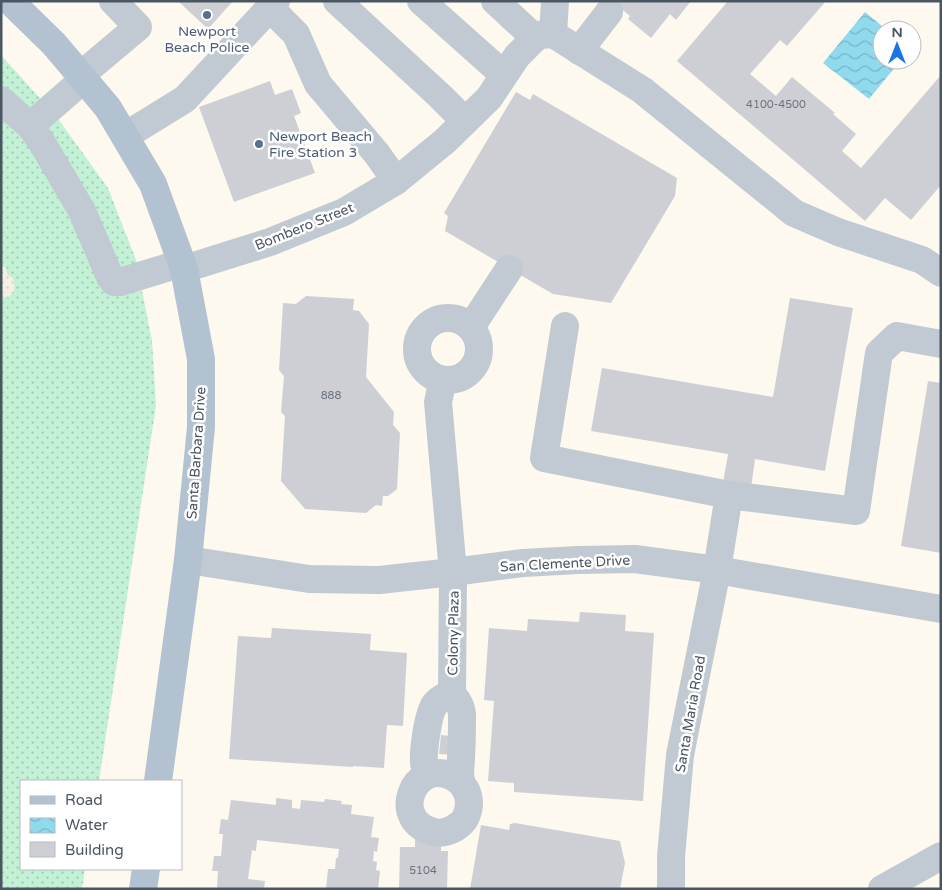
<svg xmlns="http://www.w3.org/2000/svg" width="942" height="890" font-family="'Varela Round',sans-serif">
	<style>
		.commercial { fill: #fdf9ef; fill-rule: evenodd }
		.grass { fill: url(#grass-dots) }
		.sand { fill: url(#sand-dots) }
		.water { fill: url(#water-waves) }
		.building { fill: #cdcfd5 }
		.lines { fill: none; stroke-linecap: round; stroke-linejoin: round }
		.minor { stroke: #c1cad2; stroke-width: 28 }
		.major { stroke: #b3c2d1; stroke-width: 28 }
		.service-dot { fill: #5c6f8a; stroke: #fff; stroke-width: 2 }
		.labels { text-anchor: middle; stroke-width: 5; stroke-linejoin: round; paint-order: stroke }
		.number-label { font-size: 11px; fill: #6b747e }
		.service-label { font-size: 14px; fill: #4e5e75; stroke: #fff }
		.street-label { font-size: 14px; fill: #4a5661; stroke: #fff }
	</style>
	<defs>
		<pattern id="grass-dots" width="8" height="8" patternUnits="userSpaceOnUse" patternTransform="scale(1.25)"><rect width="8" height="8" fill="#c3f1d5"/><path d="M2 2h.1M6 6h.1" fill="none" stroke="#a0c6b0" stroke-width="1.8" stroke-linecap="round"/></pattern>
		<pattern id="sand-dots" width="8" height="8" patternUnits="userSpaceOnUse" patternTransform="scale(1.25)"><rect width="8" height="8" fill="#f5f0e5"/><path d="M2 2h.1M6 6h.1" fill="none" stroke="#d4d0c7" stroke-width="1.8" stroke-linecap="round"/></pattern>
		<pattern id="water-waves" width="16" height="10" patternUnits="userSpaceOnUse" patternTransform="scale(1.25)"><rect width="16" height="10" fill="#90daee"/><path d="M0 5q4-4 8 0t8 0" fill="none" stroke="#78b4c4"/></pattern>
	</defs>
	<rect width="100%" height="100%" fill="#f5f3f3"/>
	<path class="commercial" d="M1,1H941V889H82L85,869H181V781H99L156,405L152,341L136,260L56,116L1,55ZM882,30H912V60H882Z"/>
	<polygon class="grass" points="1,55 56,116 108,188 136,260 152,341 156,405 99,781 21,781 21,869 85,869 82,889 1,889"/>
	<path class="sand" d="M1,267H5L8,275L13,278C15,287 16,293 7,298L1,295Z"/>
	<polygon class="water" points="865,12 887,30 882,30 882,60 901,60 869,99 823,63"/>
	<g class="building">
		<polygon points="178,1 233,1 208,29"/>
		<polygon points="612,1 691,1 676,20 670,14 651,38 628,19 630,16"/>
		<polygon points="728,1 826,1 787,46 780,40 750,74 776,96 792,77 835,113 833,114 856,134 842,151 861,168 941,75 941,185 911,220 885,198 865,221 677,61"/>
		<polygon points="270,81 275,95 292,89 301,113 294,116 315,173 234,202 199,107"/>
		<polygon points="516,92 530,100 533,94 677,178 675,196 611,303 553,294 445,231 448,216 444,213"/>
		<polygon points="306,296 354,299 353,310 359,311 369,324 366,377 394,412 393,425 400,433 397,489 388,496 383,496 382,506 376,505 366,513 305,509 281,481 285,416 281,412 284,376 279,370 283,303 296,304"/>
		<polygon points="790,298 853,308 825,471 755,459 751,488 723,483 728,454 591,431 602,368 773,397"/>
		<polygon points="928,381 941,383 941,553 901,546"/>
		<polygon points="580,612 626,615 625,631 654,633 643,801 514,792 514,783 488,781 494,701 484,700 489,628 527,631 528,619 579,622"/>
		<polygon points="272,628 371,634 370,650 407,653 403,726 387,725 384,768 353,766 353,767 229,759 238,636 271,638"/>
		<polygon points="441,735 458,737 456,755 439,754"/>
		<polygon points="276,798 292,800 292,808 300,809 301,800 324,802 325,799 342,801 341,804 352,805 351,814 374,817 371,837 379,838 377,852 374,851 373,861 377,862 376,870 380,871 378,889 326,889 328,869 335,869 336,858 338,858 339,849 257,840 256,851 252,850 248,879 265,881 264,889 217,889 218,871 212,871 214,856 221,856 223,834 219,834 221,819 228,820 231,800 276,805"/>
		<polygon points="515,823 620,841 625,863 620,889 470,889 481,825 509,830 510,824"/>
		<polygon points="415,837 441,837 441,851 448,851 447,889 399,889 400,847 415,847"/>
	</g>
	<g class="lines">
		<g class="minor">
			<polyline points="337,1 440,96 465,121"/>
			<polyline points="421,1 504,75"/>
			<polyline points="495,1 535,38"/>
			<polyline points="270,8 296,34 318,84 377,154 396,181"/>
			<polyline points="553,34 555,1"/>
			<polyline points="579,51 609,12"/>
			<polyline points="81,75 138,27 113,1"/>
			<polyline points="1,100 30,126 41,141 82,211 110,277 114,282 120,282 182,263"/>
			<polyline points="30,126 84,79"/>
			<polyline points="125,136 185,99 276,1"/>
			<polyline points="184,269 270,242 344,212 396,181 445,141 489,98 517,56 538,35 553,34 642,90 794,213 838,232 922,260 941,273"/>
			<circle cx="448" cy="349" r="31"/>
			<polyline points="565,326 544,458 729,495 856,511 879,353 897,336 941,344"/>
			<polyline points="471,327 509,269"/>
			<path d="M443,380L438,402L453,572L452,694C458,701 461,705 462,715C462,729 462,743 461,757C461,765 459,773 461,780C461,784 464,787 466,790C468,794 469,801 469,805C468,813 465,821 459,825C452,831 442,834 434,832C389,821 413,759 451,776C454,777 457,780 460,782"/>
			<polyline points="188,560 309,579 379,580 453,572 523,563 578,560 635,559 717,570 941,609"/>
			<path d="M427,775C426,771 425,767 424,763C423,751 428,713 435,704C440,698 446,696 452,694"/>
			<polyline points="671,889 671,857 680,755 717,570 729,495"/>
			<polyline points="882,889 941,856"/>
		</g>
		<g class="major">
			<polyline points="10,1 54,44 108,108 153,184 184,269 201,359 201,427 188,560 158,781"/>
			<polyline points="143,889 146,869"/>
		</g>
	</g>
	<g class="service-dot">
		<circle cx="207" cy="15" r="5"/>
		<circle cx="259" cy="144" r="5"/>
	</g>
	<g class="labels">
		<g class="number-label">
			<text x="776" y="108">4100-4500</text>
			<text x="331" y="399">888</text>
			<text x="423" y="874">5104</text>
		</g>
		<g class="service-label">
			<text x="207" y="36">Newport<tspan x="207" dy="16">Beach Police</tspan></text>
			<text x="269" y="141" text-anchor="start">Newport Beach<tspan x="269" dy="16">Fire Station 3</tspan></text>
		</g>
		<g class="street-label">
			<text transform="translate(304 226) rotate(-22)" y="5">Bombero Street</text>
			<text transform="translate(196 453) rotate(-86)" y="5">Santa Barbara Drive</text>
			<text transform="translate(565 563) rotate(-3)" y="5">San Clemente Drive</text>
			<text transform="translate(453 633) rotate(-89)" y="5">Colony Plaza</text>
			<text transform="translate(690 714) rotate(-80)" y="5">Santa Maria Road</text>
		</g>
	</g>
	<rect width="942" height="890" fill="none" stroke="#4a5661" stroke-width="5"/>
	<rect x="20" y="780" width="162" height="90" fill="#ffffff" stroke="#b7bbc0"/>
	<rect x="30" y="796" width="25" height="8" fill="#b3c2d1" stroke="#b7bbc0"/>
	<text x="65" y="805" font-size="15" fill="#4a5661">Road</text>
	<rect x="30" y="818" width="25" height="15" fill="url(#water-waves)" stroke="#b7bbc0"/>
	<text x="65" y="830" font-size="15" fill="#4a5661">Water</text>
	<rect x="30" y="842" width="25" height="15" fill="#cdcfd5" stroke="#b7bbc0"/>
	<text x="65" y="855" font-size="15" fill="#4a5661">Building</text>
	<g transform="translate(897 45)"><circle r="24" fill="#ffffff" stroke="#b7bbc0"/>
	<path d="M0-4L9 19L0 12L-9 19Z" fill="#1a73e8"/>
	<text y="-8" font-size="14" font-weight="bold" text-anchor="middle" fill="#4a5661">N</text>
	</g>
</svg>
